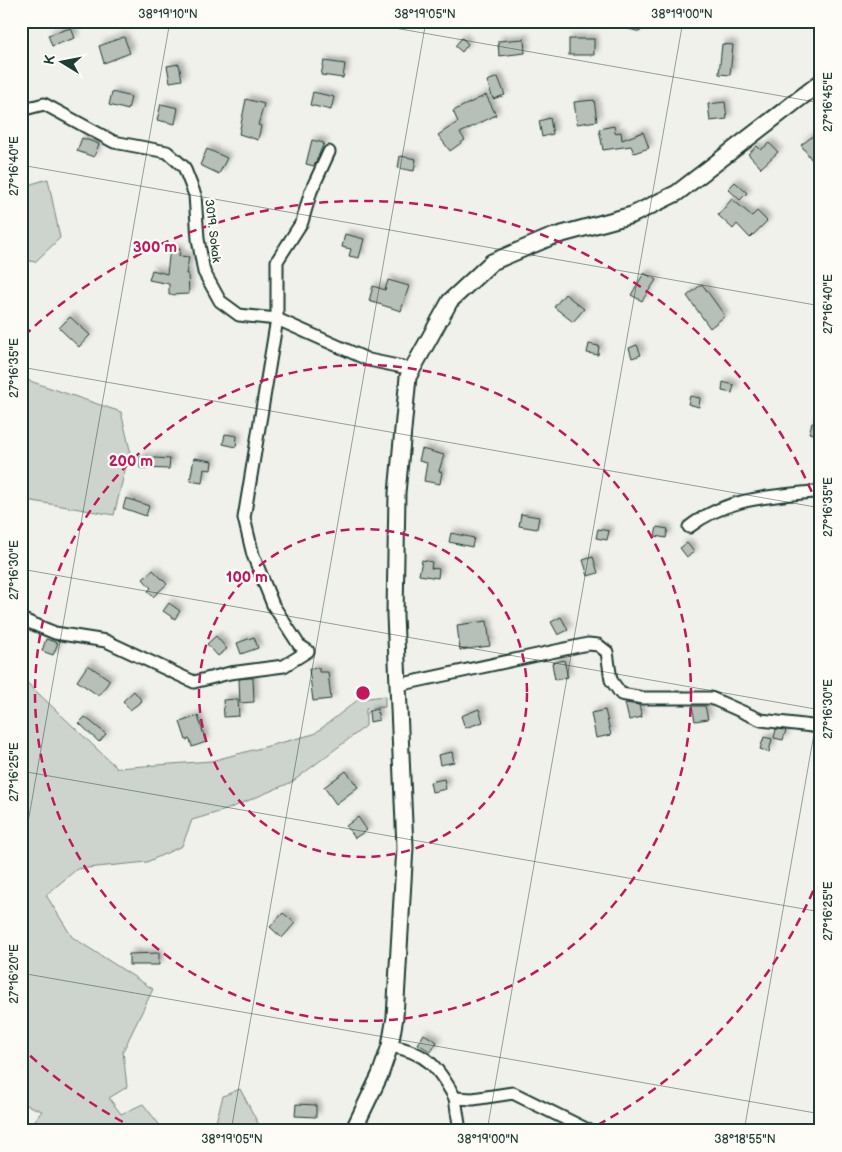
<svg xmlns="http://www.w3.org/2000/svg" width="842" height="1152" font-family="'Balsamiq Sans',sans-serif">
	<style>
		.green { fill: #cdd3cd; stroke: #768880 }
		.building { fill: #b6bfb8; stroke: #1f3d34; filter: url(#shadow) }
		.lines { fill: none; stroke-linecap: round; stroke-linejoin: round }
		.minor-casing { stroke: #1f3d34; stroke-width: 15 }
		.tertiary-casing { stroke: #1f3d34; stroke-width: 19 }
		.minor { stroke: #fdfcf7; stroke-width: 11 }
		.tertiary { stroke: #fdfcf7; stroke-width: 15 }
		.ticks { fill: none; stroke: #1f3d34; stroke-width: 1; stroke-opacity: 0.45 }
		.ring { fill: none; stroke: #c2185b; stroke-width: 2.5; stroke-dasharray: 9 6 }
		.labels { text-anchor: middle; stroke-width: 4.5; stroke-linejoin: round; paint-order: stroke }
		.street-label { font-size: 12px; fill: #1f3d34; stroke: #fdfcf7 }
		.centre { fill: #c2185b; stroke: #fdfcf7; stroke-width: 2.5 }
		.ring-label { font-size: 15px; text-anchor: middle; font-weight: bold; fill: #c2185b; stroke: #fdfcf7; stroke-width: 4.5; stroke-linejoin: round; paint-order: stroke }
		.neatline { fill: none; stroke: #1f3d34; stroke-width: 2 }
		.ticks-label { font-size: 12px; text-anchor: middle; fill: #1f3d34 }
	</style>
	<defs>
		<filter id="shadow"><feDropShadow dx="4" dy="-4" stdDeviation="2.5" flood-color="#0004"/></filter>
	</defs>
	<rect width="100%" height="100%" fill="#f0f1eb"/>
	<filter id="ink" filterUnits="userSpaceOnUse"><feTurbulence type="fractalNoise" baseFrequency=".02" numOctaves="2"/><feDisplacementMap in="SourceGraphic" scale="10" xChannelSelector="R" yChannelSelector="G"/><feConvolveMatrix kernelMatrix="1 2 1 2 8 2 1 2 1" color-interpolation-filters="sRGB"/></filter>
	<g filter="url(#ink)">
		<g class="green">
			<polygon points="48,179 60,238 35,262 21,259 21,187"/>
			<polygon points="21,378 121,412 130,450 114,515 21,499"/>
			<polygon points="21,677 117,768 211,761 314,734 359,699 385,696 385,707 366,709 366,726 292,782 226,810 192,820 182,846 147,862 77,869 46,895 72,937 153,989 123,1051 127,1087 109,1098 121,1114 143,1104 162,1128 214,1129 223,1096 240,1089 259,1125 257,1131 27,1131 42,1111 21,1103"/>
		</g>
		<g class="building">
			<polygon points="612,21 642,21 640,32 611,24"/>
			<polygon points="71,28 75,38 52,46 48,35"/>
			<polygon points="124,37 130,53 104,63 99,46"/>
			<polygon points="462,38 468,44 462,52 455,46"/>
			<polygon points="524,39 525,53 499,56 498,41"/>
			<rect x="569" y="39" width="25" height="16"/>
			<polygon points="722,44 733,45 730,75 719,74"/>
			<polygon points="324,61 345,64 343,78 321,75"/>
			<polygon points="179,64 182,80 170,82 167,66"/>
			<polygon points="498,77 505,95 493,99 487,81"/>
			<polygon points="112,92 131,97 128,110 109,105"/>
			<polygon points="313,92 334,97 331,110 310,105"/>
			<polygon points="486,95 496,115 460,133 465,140 450,151 438,135 458,122 453,111"/>
			<polygon points="246,99 264,104 258,125 261,126 258,140 239,134"/>
			<polygon points="594,100 597,121 577,124 574,102"/>
			<polygon points="725,102 727,119 710,121 708,104"/>
			<polygon points="161,104 178,108 175,124 157,120"/>
			<polygon points="550,118 553,134 542,137 539,121"/>
			<polygon points="614,126 615,133 621,132 622,140 643,132 649,148 634,153 631,146 603,150 599,129"/>
			<polygon points="821,130 821,158 814,163 801,145"/>
			<polygon points="82,138 99,144 94,157 77,151"/>
			<polygon points="312,140 324,143 314,166 306,164"/>
			<polygon points="769,143 778,152 761,168 748,154 757,146 761,150"/>
			<polygon points="207,149 227,158 219,174 200,165"/>
			<polygon points="400,156 416,159 414,171 398,168"/>
			<polygon points="735,182 747,193 740,200 728,189"/>
			<polygon points="732,199 752,216 757,211 767,221 750,238 737,224 733,229 718,215"/>
			<polygon points="345,234 364,239 359,258 349,256 351,249 342,247"/>
			<polygon points="170,248 180,249 179,256 189,257 186,274 188,274 189,294 169,295 169,284 149,280 152,270 167,274"/>
			<polygon points="644,273 656,280 642,301 631,295"/>
			<polygon points="388,280 409,286 401,311 369,301 373,286 385,290"/>
			<polygon points="702,284 725,316 710,328 687,296"/>
			<polygon points="565,294 584,309 573,322 554,307"/>
			<polygon points="70,317 90,335 79,347 59,328"/>
			<polygon points="589,344 599,346 598,355 587,353"/>
			<polygon points="637,345 641,355 632,358 629,348"/>
			<polygon points="723,382 734,385 732,393 722,391"/>
			<polygon points="690,396 700,398 699,407 688,404"/>
			<polygon points="812,423 821,425 821,436 809,433"/>
			<polygon points="225,434 237,436 236,447 223,444"/>
			<polygon points="422,449 444,455 439,471 442,472 440,484 424,481 427,463 419,461"/>
			<polygon points="140,457 170,459 169,469 140,468"/>
			<polygon points="194,458 212,461 211,470 204,469 202,483 190,481"/>
			<polygon points="126,498 149,506 146,516 123,508"/>
			<polygon points="521,514 539,517 537,529 519,526"/>
			<polygon points="657,527 668,529 666,538 655,536"/>
			<polygon points="598,529 609,531 607,540 596,538"/>
			<polygon points="451,533 474,538 472,547 449,542"/>
			<polygon points="687,543 694,552 687,557 680,548"/>
			<polygon points="593,557 598,573 588,576 583,560"/>
			<polygon points="422,560 432,562 431,568 439,569 438,578 419,575"/>
			<polygon points="153,570 167,584 153,597 148,591 151,588 143,579"/>
			<polygon points="169,603 180,611 175,619 163,611"/>
			<polygon points="561,617 568,630 558,635 551,622"/>
			<polygon points="487,621 490,646 460,650 457,625"/>
			<polygon points="216,636 227,649 218,656 207,644"/>
			<polygon points="254,637 258,648 241,654 237,643"/>
			<polygon points="46,639 58,643 53,655 42,651"/>
			<polygon points="564,660 568,677 555,680 552,663"/>
			<polygon points="88,665 110,680 99,696 77,681"/>
			<polygon points="319,668 319,672 328,672 331,699 313,701 309,669"/>
			<polygon points="249,678 253,678 254,702 240,703 239,679"/>
			<polygon points="134,691 142,701 130,710 123,701"/>
			<polygon points="238,699 239,716 224,717 223,700"/>
			<polygon points="625,703 639,705 642,717 629,720"/>
			<polygon points="692,706 705,706 708,719 695,721"/>
			<polygon points="377,709 379,720 370,722 369,711"/>
			<polygon points="479,709 483,722 465,728 461,716"/>
			<polygon points="605,710 611,735 596,738 591,713"/>
			<polygon points="198,716 206,742 192,747 190,739 186,740 180,722"/>
			<polygon points="85,717 106,734 99,742 79,723"/>
			<polygon points="776,729 786,730 783,740 774,738"/>
			<polygon points="764,737 772,739 769,752 760,749"/>
			<polygon points="452,752 454,762 440,765 438,755"/>
			<polygon points="346,771 358,787 336,804 324,787"/>
			<polygon points="444,779 446,789 432,792 430,782"/>
			<polygon points="358,817 367,830 355,838 346,826"/>
			<polygon points="283,913 295,923 282,938 270,927"/>
			<polygon points="159,953 159,965 129,965 129,954"/>
			<polygon points="424,1034 437,1042 431,1052 418,1044"/>
			<polygon points="296,1104 316,1105 316,1117 295,1116"/>
		</g>
		<g class="lines">
			<g class="minor-casing">
				<g id="minor">
					<polyline points="21,110 44,104 114,142 167,152 184,167 195,195 198,239 204,272 220,301 239,315 277,319 369,360 412,369"/>
					<path d="M689,527C729,496 772,497 821,491"/>
					<polyline points="21,619 55,633 106,641 194,682 230,673 284,666 308,651 299,645 273,605 253,555 244,518 277,319 277,261 302,222 311,191 329,152"/>
					<polyline points="398,685 588,644 598,645 607,652 611,680 621,694 643,698 711,698 761,720 812,726 821,729"/>
					<path d="M390,1046C427,1052 438,1067 455,1098L473,1099L513,1093L590,1131"/>
					<polyline points="455,1098 460,1131"/>
				</g>
			</g>
			<g class="tertiary-casing">
				<polyline id="tertiary" points="353,1131 380,1075 390,1046 395,1017 405,847 395,615 397,493 408,377 450,301 492,262 551,237 632,215 677,193 821,82"/>
			</g>
			<use href="#minor" class="minor"/>
			<use href="#tertiary" class="tertiary"/>
		</g>
	</g>
	<path class="ticks" d="M355,21L821,103M21,165L821,306M21,367L821,508M21,569L821,710M21,771L821,912M21,862L170,21M21,973L821,1114M231,1131L426,21M487,1131L683,21M744,1131L821,694"/>
	<g class="ring">
		<circle cx="363" cy="693" r="164"/>
		<circle cx="363" cy="693" r="328"/>
		<path d="M819 877A492 492 0 0 1 590 1129M136 1129A492 492 0 0 1 24 1050M24 336A492 492 0 0 1 819 509"/>
	</g>
	<g class="labels">
		<g class="street-label">
			<text transform="translate(213 231) rotate(83)" y="4">3019. Sokak</text>
		</g>
	</g>
	<circle cx="363" cy="693" r="8" class="centre"/>
	<g class="ring-label">
		<text x="155" y="252">300 m</text>
		<text x="131" y="466">200 m</text>
		<text x="247" y="582">100 m</text>
	</g>
	<rect width="842" height="1152" fill="none" stroke="#fdfcf7" stroke-width="55"/>
	<g transform="translate(62 62) rotate(280)" stroke="#fdfcf7" stroke-width="4" paint-order="stroke">
	<path d="M0-4L9 19L0 12L-9 19Z" fill="#1f3d34"/>
	<text y="-8" font-size="14" font-weight="bold" text-anchor="middle" fill="#1f3d34">K</text>
	</g>
	<rect x="28" y="28" width="786" height="1096" class="neatline"/>
	<g class="ticks-label">
		<text x="168" y="18">38°19'10"N</text>
		<text x="425" y="18">38°19'05"N</text>
		<text x="682" y="18">38°19'00"N</text>
		<text transform="translate(828 102) rotate(-90)" y="4">27°16'45"E</text>
		<text transform="translate(14 166) rotate(-90)" y="4">27°16'40"E</text>
		<text transform="translate(828 304) rotate(-90)" y="4">27°16'40"E</text>
		<text transform="translate(14 368) rotate(-90)" y="4">27°16'35"E</text>
		<text transform="translate(828 507) rotate(-90)" y="4">27°16'35"E</text>
		<text transform="translate(14 570) rotate(-90)" y="4">27°16'30"E</text>
		<text transform="translate(828 709) rotate(-90)" y="4">27°16'30"E</text>
		<text transform="translate(14 772) rotate(-90)" y="4">27°16'25"E</text>
		<text transform="translate(828 911) rotate(-90)" y="4">27°16'25"E</text>
		<text transform="translate(14 974) rotate(-90)" y="4">27°16'20"E</text>
		<text x="232" y="1143">38°19'05"N</text>
		<text x="488" y="1143">38°19'00"N</text>
		<text x="745" y="1143">38°18'55"N</text>
	</g>
</svg>
